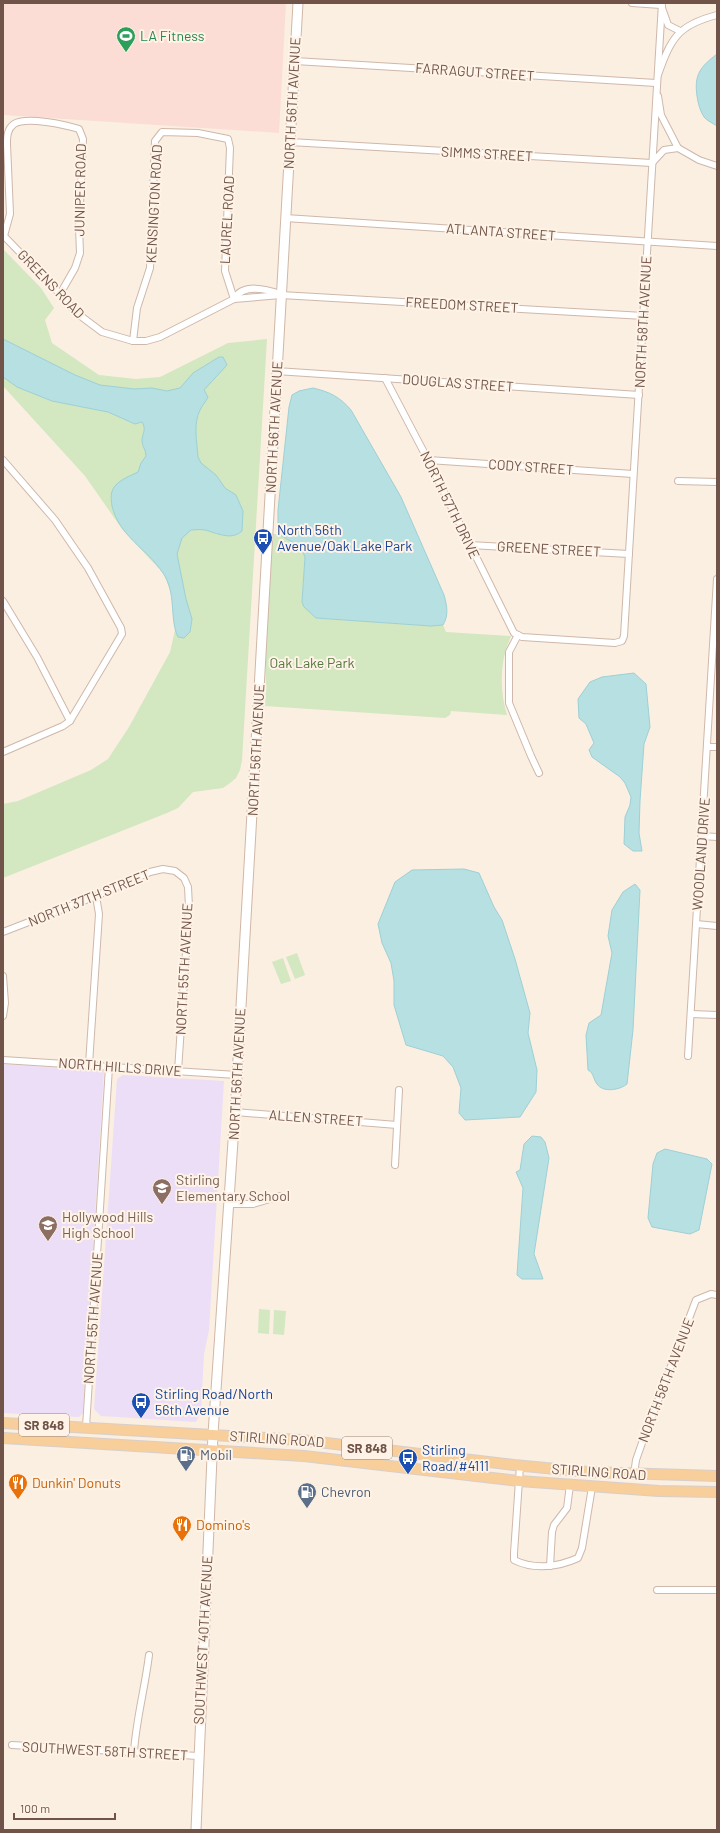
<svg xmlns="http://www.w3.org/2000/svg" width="720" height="1833" font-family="Barlow,sans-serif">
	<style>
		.commercial { fill: #fbddd5 }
		.education { fill: #ecdef7 }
		.green { fill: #d3e7c0 }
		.water { fill: #b7e0e3; stroke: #9dd0d5 }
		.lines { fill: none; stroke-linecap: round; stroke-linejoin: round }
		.street-casing { stroke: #ceb8ab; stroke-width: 8 }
		.secondary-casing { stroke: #d0b7a8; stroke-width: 11 }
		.primary-casing { stroke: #d7cfcc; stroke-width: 12 }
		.street { stroke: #fff; stroke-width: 6 }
		.secondary { stroke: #fff; stroke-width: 9 }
		.primary { stroke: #f8ce9b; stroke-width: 10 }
		.labels { text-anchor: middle; stroke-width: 4; stroke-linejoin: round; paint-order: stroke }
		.shield { fill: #fef3e6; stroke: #9b8478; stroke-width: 1 }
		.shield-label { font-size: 13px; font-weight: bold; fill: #715449 }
		.leisure-label { font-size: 14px; fill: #27864d; stroke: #fef3e6; text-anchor: start }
		.street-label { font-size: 14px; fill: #715449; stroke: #fef3e6 }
		.transit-label { font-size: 14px; fill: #164399; stroke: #fef3e6; text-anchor: start }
		.park-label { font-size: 14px; fill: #557742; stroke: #fef3e6 }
		.education-label { font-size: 14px; fill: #785e54; stroke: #fef3e6; text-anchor: start }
		.service-label { font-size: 14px; fill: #4e5e75; stroke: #fef3e6; text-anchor: start }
		.food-label { font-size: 14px; fill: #c56008; stroke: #fef3e6; text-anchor: start }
	</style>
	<rect width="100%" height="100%" fill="#fbefe1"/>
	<polygon class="commercial" points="3,3 286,3 279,133 3,115"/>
	<g class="education">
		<polygon points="3,1064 104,1071 83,1413 79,1417 3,1413"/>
		<polygon points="123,1075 224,1081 209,1330 204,1354 201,1412 196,1422 101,1416 94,1409 117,1079"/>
	</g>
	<g class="green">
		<polygon points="3,249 41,288 54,308 45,320 52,343 99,375 136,379 160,377 228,343 267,339 242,760 240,770 236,778 230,783 223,788 193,792 178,808 167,813 3,878 3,804 18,801 91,770 108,759 129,727 170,652 175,630 172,595 164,574 122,529 85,476 3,386"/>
		<path d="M271,534H278L301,547L305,557L302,602L316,618L431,626L443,625L446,632L511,636C500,660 499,689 507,715L451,711L450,715L445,718L265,706L266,687L265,640Z"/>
		<polygon points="297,953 305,975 295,979 286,957"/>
		<polygon points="283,958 291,981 281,984 272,962"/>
		<polygon points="259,1309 270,1310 269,1334 258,1333"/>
		<polygon points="274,1310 286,1311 284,1335 273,1334"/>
	</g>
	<g class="water">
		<path d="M717,54V126C713,123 707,121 704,117C700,111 698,103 697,96C694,75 700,67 717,54Z"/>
		<path d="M3,339L75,375L100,385L134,389L152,388L167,391L180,388L193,373L219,357H223L227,365L204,390L208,397C206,402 202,405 200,410C193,424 197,442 198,457L201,463L216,475L225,488L236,495L243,511L242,531C231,541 217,533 205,530C200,529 196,530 191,530L182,538L177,554L186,599L192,619L190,632L184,638L178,637C169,618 177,594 163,573C147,549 119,536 112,506C111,499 110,492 115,486C121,479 130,476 138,472L141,463L146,456C146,450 142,446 142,441C142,433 147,430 142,422L135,424L108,412L52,401L17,387L3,377Z"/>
		<path d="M313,388C330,392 340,397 351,410L401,497L444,595C447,606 449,615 443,625L431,626L316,618L304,607L302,602L305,557L301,547L278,534V510L289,407L292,395L299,391Z"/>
		<polygon points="634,673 646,684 650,727 644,744 640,801 639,833 642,851 633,851 624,844 625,817 630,805 631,797 625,783 620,777 592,757 589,750 594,743 586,724 579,718 578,699 590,682 602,677"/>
		<polygon points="464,869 479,873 494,907 502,920 515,959 530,1013 528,1033 537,1070 536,1092 520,1117 465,1120 459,1113 461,1088 453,1067 443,1056 406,1045 394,1005 394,981 391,963 382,943 378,924 395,882 412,870"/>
		<path d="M635,884L640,890L633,1030L627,1084C620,1090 603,1093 597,1084C593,1079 594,1073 588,1070L586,1035L589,1023L601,1015L612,953L608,936L612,910L623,892Z"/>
		<polygon points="532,1136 541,1137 545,1142 549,1158 534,1254 543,1279 522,1279 517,1275 523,1188 516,1172 520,1170 524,1144"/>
		<polygon points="665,1149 707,1159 712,1164 699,1230 690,1234 652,1227 648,1218 653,1164 657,1153"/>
	</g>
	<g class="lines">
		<g class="street-casing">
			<g id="street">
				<polyline points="632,3 661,5 668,25 680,31"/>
				<polyline points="295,61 656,83"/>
				<path d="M658,75C671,38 678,25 717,15"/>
				<polyline points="658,96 661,115 678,148 699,160 717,166"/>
				<polyline points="290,142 652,163 664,150 678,148"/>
				<polyline points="285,218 717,246"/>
				<polyline points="3,235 60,294 78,314 102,332 133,341 146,341 160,337 234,299 281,295 644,316"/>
				<path d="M4,236L10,214L7,144C7,137 7,129 14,124C26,116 66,125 79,129L83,139L79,227L80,253L75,268L60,294"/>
				<path d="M234,299C243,283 266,289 281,294"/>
				<polyline points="133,341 137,308 150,268 155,141 162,132 198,133 228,139 230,148 225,271 234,299"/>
				<polyline points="276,371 639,395"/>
				<polyline points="385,378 428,460 514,633 522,637 615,643 622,641 624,636 662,3"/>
				<polyline points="3,460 55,520 88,568 121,628 122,634 70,721 63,726 3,752"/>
				<polyline points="428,460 633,474"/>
				<polyline points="678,481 717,482"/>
				<polyline points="470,545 629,554"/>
				<polyline points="3,601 37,657 70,721"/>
				<polyline points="518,635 509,652 509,703 531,756 539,773"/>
				<polyline points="707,747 717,747"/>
				<polyline points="702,836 717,837"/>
				<polyline points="696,924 717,926"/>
				<polyline points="3,932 96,896 150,872 163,869 175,871 184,878 188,887 189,907 178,1071"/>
				<polyline points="3,976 5,1003 3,1016"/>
				<polyline points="691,1014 717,1015"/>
				<polyline points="688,1056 717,579"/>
				<polyline points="3,1060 237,1075"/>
				<polyline points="89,1064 99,914 96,896"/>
				<polyline points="235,1112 397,1125"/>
				<polyline points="395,1165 399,1090"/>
				<polyline points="228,1204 253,1204 280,1196"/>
				<polyline points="86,1427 109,1067"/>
				<path d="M520,1466L514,1553V1560C534,1570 558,1567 578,1558L582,1548L592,1487"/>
				<polyline points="634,1475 636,1460 643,1440 696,1300 711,1294 717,1295"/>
				<polyline points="550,1566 552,1532 554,1525 567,1508 570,1485"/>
				<polyline points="657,1590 717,1590"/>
				<polyline points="12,1745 198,1756"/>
				<path d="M134,1752C136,1720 145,1688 149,1655"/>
			</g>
		</g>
		<g class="secondary-casing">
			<polyline id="secondary" points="196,1830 213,1434 235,1112 298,3"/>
		</g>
		<g class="primary-casing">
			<g id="primary">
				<polyline points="3,1423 301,1440 514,1465 588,1472 717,1476"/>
				<polyline points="3,1438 304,1456 519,1481 659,1491 717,1492"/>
			</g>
		</g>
		<use href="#street" class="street"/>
		<use href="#secondary" class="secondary"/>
		<use href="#primary" class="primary"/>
	</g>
	<defs>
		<g id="stadium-pin" transform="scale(1)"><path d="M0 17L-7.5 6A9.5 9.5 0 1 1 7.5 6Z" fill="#2e9e5b" stroke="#fef3e6"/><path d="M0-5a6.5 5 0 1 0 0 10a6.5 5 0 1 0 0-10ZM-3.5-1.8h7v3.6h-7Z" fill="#fff"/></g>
		<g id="bus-pin" transform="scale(1)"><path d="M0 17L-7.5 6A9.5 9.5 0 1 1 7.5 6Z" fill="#1a4fb4" stroke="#fef3e6"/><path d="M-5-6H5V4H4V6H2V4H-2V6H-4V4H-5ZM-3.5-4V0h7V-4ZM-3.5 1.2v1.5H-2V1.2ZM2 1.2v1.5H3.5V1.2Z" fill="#fff"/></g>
		<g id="school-pin" transform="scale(1)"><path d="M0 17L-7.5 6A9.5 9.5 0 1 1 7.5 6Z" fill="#8d6e63" stroke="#fef3e6"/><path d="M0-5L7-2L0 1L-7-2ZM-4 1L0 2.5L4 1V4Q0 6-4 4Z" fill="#fff"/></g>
		<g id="fuel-pin" transform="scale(1)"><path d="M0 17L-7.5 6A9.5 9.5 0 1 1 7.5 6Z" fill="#5c6f8a" stroke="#fef3e6"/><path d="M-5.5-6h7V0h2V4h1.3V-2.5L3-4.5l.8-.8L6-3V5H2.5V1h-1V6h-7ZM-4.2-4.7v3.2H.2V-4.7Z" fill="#fff"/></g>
		<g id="restaurant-pin" transform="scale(1)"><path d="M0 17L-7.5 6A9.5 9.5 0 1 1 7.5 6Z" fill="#e8710a" stroke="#fef3e6"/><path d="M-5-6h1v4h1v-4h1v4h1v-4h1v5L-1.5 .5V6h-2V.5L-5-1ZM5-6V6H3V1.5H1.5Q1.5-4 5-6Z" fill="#fff"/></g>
	</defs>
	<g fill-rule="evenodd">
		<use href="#stadium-pin" x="126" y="36"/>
		<use href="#bus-pin" x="263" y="538"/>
		<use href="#school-pin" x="162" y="1188"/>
		<use href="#school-pin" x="48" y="1225"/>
		<use href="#bus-pin" x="141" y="1402"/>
		<use href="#fuel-pin" x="186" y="1455"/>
		<use href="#bus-pin" x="408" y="1458"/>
		<use href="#restaurant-pin" x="18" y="1483"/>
		<use href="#fuel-pin" x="307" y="1492"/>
		<use href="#restaurant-pin" x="182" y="1525"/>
	</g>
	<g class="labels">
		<g class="shield">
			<rect x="19" y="1414" width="50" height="22" rx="3"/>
			<rect x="342" y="1437" width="50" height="22" rx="3"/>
		</g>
		<g class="shield-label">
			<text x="44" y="1430">SR 848</text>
			<text x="367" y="1453">SR 848</text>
		</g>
		<g class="leisure-label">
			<text x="140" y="41">LA Fitness</text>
		</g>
		<g class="street-label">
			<text transform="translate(475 72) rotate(4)" y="5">FARRAGUT STREET</text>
			<text transform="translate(292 103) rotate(-87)" y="5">NORTH 56TH AVENUE</text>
			<text transform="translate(487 154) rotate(3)" y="5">SIMMS STREET</text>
			<text transform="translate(80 190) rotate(-89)" y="5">JUNIPER ROAD</text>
			<text transform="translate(154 204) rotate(-87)" y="5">KENSINGTON ROAD</text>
			<text transform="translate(227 220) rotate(-87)" y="5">LAUREL ROAD</text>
			<text transform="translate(501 232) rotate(4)" y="5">ATLANTA STREET</text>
			<text transform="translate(51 284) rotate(46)" y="5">GREENS ROAD</text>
			<text transform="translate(462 305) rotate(3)" y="5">FREEDOM STREET</text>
			<text transform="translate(643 322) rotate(-87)" y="5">NORTH 58TH AVENUE</text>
			<text transform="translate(458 383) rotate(4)" y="5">DOUGLAS STREET</text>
			<text transform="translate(274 427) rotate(-87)" y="5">NORTH 56TH AVENUE</text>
			<text transform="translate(531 467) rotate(4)" y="5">CODY STREET</text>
			<text transform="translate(450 505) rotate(64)" y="5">NORTH 57TH DRIVE</text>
			<text transform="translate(549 549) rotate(3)" y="5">GREENE STREET</text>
			<text transform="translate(256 750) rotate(-87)" y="5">NORTH 56TH AVENUE</text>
			<text transform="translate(701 854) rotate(-86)" y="5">WOODLAND DRIVE</text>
			<text transform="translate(89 898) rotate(-22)" y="5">NORTH 37TH STREET</text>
			<text transform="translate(184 969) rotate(-87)" y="5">NORTH 55TH AVENUE</text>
			<text transform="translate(120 1067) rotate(4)" y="5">NORTH HILLS DRIVE</text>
			<text transform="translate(237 1074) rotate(-87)" y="5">NORTH 56TH AVENUE</text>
			<text transform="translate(316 1118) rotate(4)" y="5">ALLEN STREET</text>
			<text transform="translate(93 1318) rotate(-86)" y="5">NORTH 55TH AVENUE</text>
			<text transform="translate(666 1380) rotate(-69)" y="5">NORTH 58TH AVENUE</text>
			<text transform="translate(277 1439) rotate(4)" y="5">STIRLING ROAD</text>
			<text transform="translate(599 1472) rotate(4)" y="5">STIRLING ROAD</text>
			<text transform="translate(203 1640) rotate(-87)" y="5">SOUTHWEST 40TH AVENUE</text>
			<text transform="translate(105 1751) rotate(3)" y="5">SOUTHWEST 58TH STREET</text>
		</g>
		<g class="transit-label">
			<text x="277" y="535">North 56th<tspan x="277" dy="16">Avenue/Oak Lake Park</tspan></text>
			<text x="155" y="1399">Stirling Road/North<tspan x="155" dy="16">56th Avenue</tspan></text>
			<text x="422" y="1455">Stirling<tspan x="422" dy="16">Road/#4111</tspan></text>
		</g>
		<g class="park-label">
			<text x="312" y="668">Oak Lake Park</text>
		</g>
		<g class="education-label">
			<text x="176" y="1185">Stirling<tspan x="176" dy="16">Elementary School</tspan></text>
			<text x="62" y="1222">Hollywood Hills<tspan x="62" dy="16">High School</tspan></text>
		</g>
		<g class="service-label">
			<text x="200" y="1460">Mobil</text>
			<text x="321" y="1497">Chevron</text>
		</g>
		<g class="food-label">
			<text x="32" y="1488">Dunkin' Donuts</text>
			<text x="196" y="1530">Domino's</text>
		</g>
	</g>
	<rect width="720" height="1833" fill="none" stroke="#715449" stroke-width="8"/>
	<path d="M14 1813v6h101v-6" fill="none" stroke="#715449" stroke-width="2"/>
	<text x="20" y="1813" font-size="12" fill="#715449" stroke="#fef3e6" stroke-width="3" paint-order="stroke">100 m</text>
</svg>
